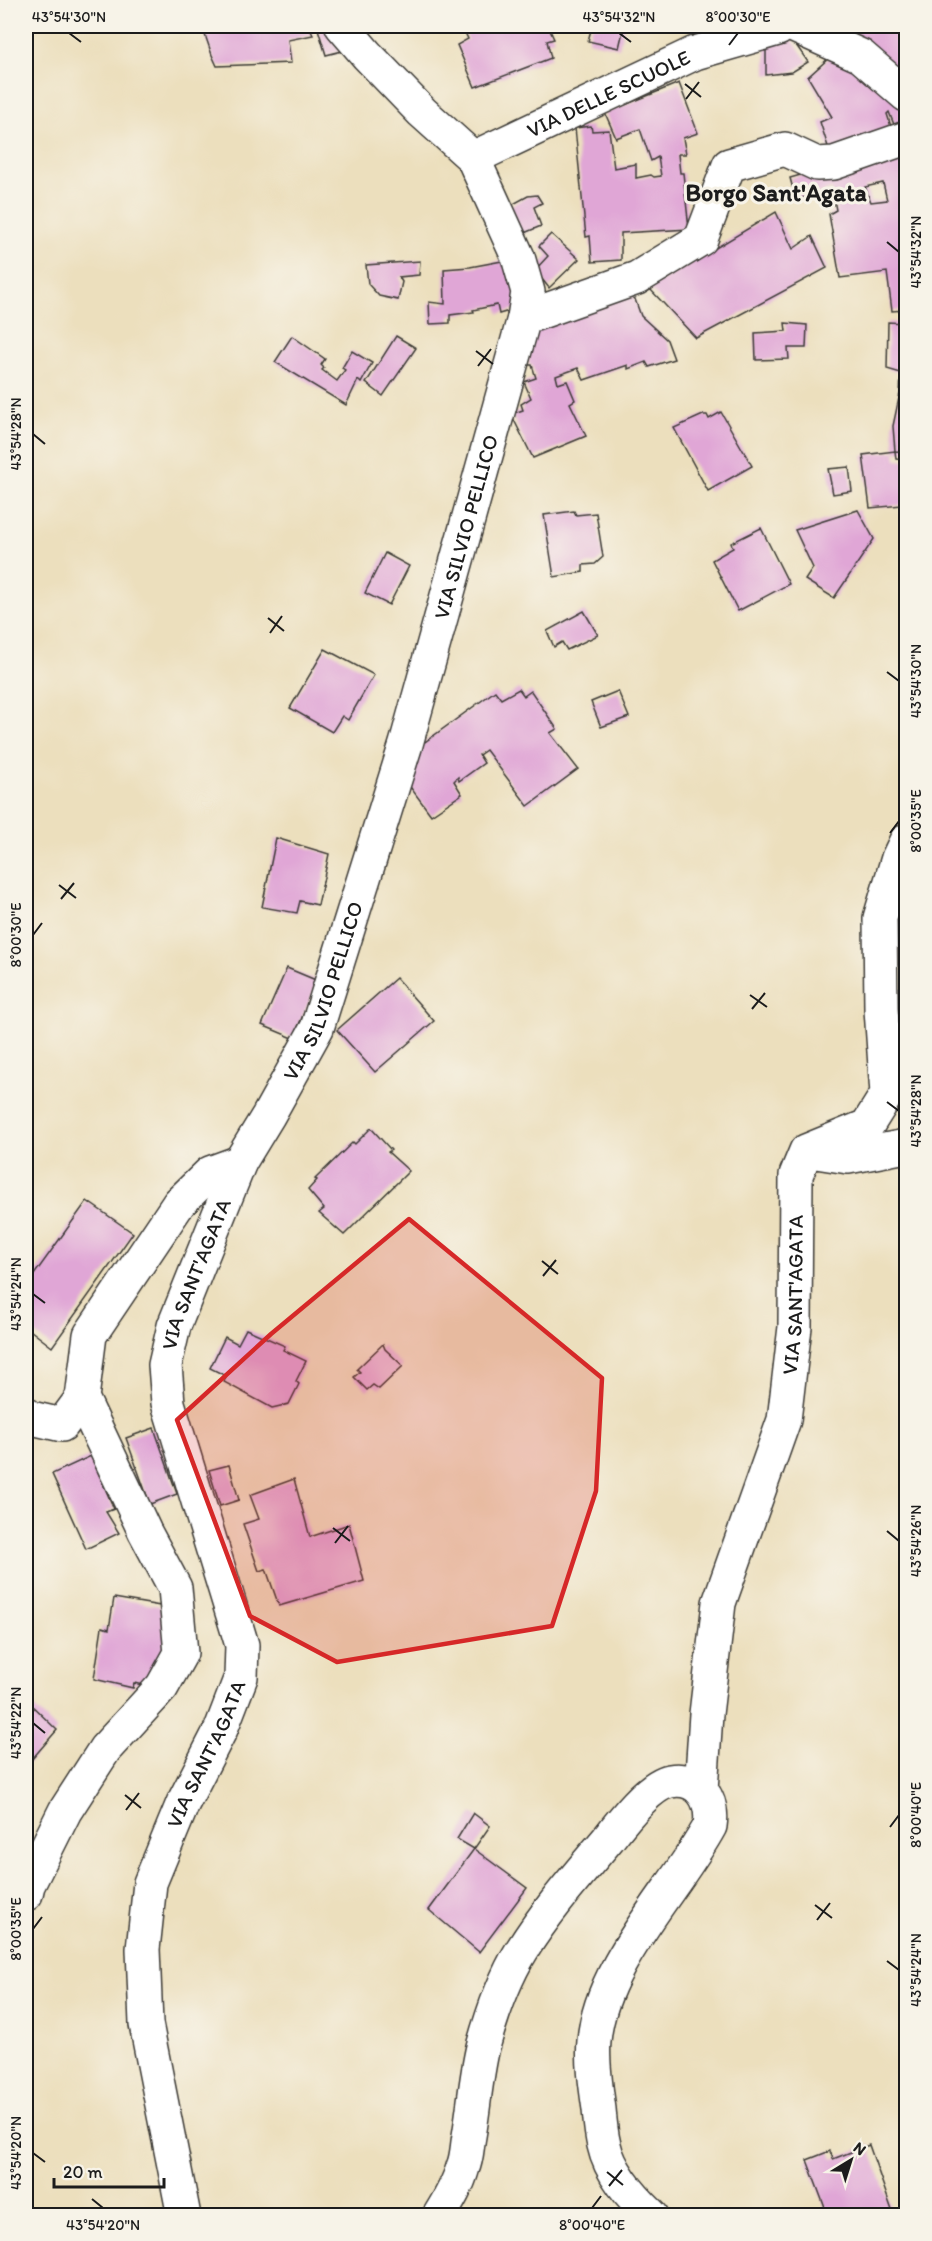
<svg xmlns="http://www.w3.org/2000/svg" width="932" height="2241" font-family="Itim,sans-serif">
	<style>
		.building { fill: #e0a6d6; fill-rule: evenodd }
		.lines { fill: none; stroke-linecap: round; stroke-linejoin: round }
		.minor-casing { stroke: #3b3934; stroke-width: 36 }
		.minor { stroke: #fff; stroke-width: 33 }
		.marked { fill: #d62828; fill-opacity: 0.2; stroke: #d62828; stroke-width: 4.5; stroke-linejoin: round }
		.ticks { fill: none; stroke: #1c1c1c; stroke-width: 2 }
		.labels { text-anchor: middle; stroke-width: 6; stroke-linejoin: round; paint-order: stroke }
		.street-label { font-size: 21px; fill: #1c1c1c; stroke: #f7f3e8 }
		.quarter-label { font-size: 24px; font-weight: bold; fill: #1c1c1c; stroke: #f7f3e8 }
		.neatline { fill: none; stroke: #1c1c1c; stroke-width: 2 }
		.ticks-label { font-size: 15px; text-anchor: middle; fill: #1c1c1c }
	</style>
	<rect width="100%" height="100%" fill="#f7f3e8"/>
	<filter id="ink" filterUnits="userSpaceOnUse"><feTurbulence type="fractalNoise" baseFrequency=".0167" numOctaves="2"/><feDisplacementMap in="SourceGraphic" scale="12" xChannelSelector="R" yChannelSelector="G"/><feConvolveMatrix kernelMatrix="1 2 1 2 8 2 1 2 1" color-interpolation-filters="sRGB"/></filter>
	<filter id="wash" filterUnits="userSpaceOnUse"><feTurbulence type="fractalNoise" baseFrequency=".008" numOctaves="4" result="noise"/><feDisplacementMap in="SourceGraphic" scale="24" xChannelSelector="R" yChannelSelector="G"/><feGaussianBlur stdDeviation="1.35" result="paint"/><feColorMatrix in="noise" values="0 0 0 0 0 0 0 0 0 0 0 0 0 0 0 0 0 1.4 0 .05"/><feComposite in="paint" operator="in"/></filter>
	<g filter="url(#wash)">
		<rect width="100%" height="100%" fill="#ecdfbd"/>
		<g id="blocks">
			<g class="building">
				<polygon points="202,26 309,26 313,35 288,40 291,63 217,66 212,55"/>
				<polygon points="328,26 342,51 326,55 318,29"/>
				<polygon points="462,26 548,26 554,39 547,41 551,58 475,87 457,45 468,39"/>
				<polygon points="592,26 624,27 619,48 588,41"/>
				<polygon points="834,26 906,26 906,129 897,132 889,112 887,114 894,136 832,159 820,122 832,117 808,77 851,38"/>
				<polygon points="789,35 808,62 792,72 766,75 766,43"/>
				<polygon points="679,83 698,133 683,138 686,154 678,154 680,173 683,173 689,229 621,233 621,260 592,262 590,236 586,237 575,128 591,126 592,131 609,130 614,168 636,164 636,178 651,175 654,177 661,176 658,157 651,161 640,129 616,138 605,113"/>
				<path d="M906,145V416L905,424H906V452L895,451L893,426L900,393L901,373L887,369L888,322L904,323V310L892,311L887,272L840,278L829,214L836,210L832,189L796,200L790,178ZM883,183L887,200L871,202L865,187Z"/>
				<polygon points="537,195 542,203 534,207 541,226 517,236 504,209 528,196"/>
				<polygon points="776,212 793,249 812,236 827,268 696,338 649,288"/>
				<polygon points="551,234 579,259 549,288 535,270 548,256 539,246"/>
				<polygon points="513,259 519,308 499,314 497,305 473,310 474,312 450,315 450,323 430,324 429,302 445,304 444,269 470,267"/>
				<polygon points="420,261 419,275 399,277 402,282 398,300 379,296 368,284 366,265"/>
				<polygon points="631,288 641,316 667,340 674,359 649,367 646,362 628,369 628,365 584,380 578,368 556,376 558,384 567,381 575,400 570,403 586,436 533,458 511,414 523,410 521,404 531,398 524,382 536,378 532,365 529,365 528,341 530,325"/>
				<polygon points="785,323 807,325 806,348 788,348 789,359 756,360 755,333 786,331"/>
				<polygon points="292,336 325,359 321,365 324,368 322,370 337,381 345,370 342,368 352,351 372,363 361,383 358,380 346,405 275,362"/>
				<polygon points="396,336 416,348 383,396 366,383"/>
				<polygon points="721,412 752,466 708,491 674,428 703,415 707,415 709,419"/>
				<polygon points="895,451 896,459 906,460 906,521 901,522 902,505 870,508 863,455"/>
				<polygon points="849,467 852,491 833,494 828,469"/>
				<polygon points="858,510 874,539 834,598 805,580 813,568 795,530"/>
				<polygon points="574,511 576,515 596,513 603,557 595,564 583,565 583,572 554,577 544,515"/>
				<polygon points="761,528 789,584 738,611 712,560 733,548 731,543"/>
				<polygon points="385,553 409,566 389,605 365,593"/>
				<polygon points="584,611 598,635 567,650 562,642 554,647 547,631"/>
				<polygon points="325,649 374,675 348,720 342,716 332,732 290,708"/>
				<polygon points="519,689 524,696 531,691 557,729 550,733 578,769 528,806 486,750 479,755 484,763 459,781 458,777 454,781 462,794 431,815 402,776 414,750 495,691 501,699"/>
				<polygon points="618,691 629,717 601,727 591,702"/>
				<polygon points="276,838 329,854 318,905 300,901 297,913 262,907"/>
				<polygon points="287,968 318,981 293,1038 262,1025"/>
				<polygon points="396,978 434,1021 375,1072 337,1030"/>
				<polygon points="371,1128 391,1150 388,1152 409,1171 344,1235 319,1213 324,1209 308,1190 317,1180 315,1179 353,1142 355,1144"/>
				<polygon points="87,1201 133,1233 52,1347 26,1327 26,1286"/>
				<polygon points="246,1329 285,1346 283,1350 306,1361 296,1381 299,1384 289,1404 272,1408 224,1382 226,1376 210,1368 225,1337 238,1344"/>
				<polygon points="383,1344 385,1349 403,1366 379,1389 373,1385 367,1390 354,1377 360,1372 357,1369"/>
				<polygon points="154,1428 177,1494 150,1504 126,1438"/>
				<polygon points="91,1456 114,1509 106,1512 119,1533 86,1549 52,1474"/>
				<polygon points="229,1465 239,1500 220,1506 209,1470"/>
				<polygon points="294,1479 310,1537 349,1524 364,1581 279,1606 266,1569 259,1571 243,1524 259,1519 250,1495"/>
				<polygon points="26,1591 35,1600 26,1610"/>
				<polygon points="114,1598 160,1606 169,1629 162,1666 155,1688 134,1683 133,1688 94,1679 102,1627 109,1629"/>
				<polygon points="26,1700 57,1730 26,1766"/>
				<polygon points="473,1813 490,1826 474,1849 457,1839"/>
				<polygon points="474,1849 527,1888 479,1952 429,1910"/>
				<polygon points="869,2145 894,2216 828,2216 807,2160 830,2151 833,2159"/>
			</g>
		</g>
	</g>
	<g filter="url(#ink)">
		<use href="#blocks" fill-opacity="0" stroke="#3b3934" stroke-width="1.5"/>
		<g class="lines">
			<g class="minor-casing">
				<g id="minor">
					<polyline points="794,26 861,56 906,95"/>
					<path id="s1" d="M473,158L695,53L778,29L781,26"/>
					<polyline points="524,318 637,278 701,239 729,165 785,149 817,164 834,163 906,138"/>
					<polyline points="810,1151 848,1157 906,1146"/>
					<polyline points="26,1414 27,1417 62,1425 82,1398"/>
					<path id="s2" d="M701,1790L706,1714L719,1603L784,1420L795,1327L796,1175L806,1151L867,1126L887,1094L881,1009L880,918L898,858L906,841"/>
					<polyline points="26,1894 28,1885 65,1811 105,1749 162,1687 181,1653 175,1588 145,1532 82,1398 90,1335 179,1203 210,1173 240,1162"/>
					<path id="s3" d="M184,2216L146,2024L143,1949L150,1883L183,1803L221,1729L241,1677L242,1645L168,1403L165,1365L174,1326L240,1162L268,1116L317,1028L406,744L524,318L528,292L518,257L473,158L422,112L367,55L342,26"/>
					<path d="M439,2216C449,2200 458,2185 463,2167C467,2158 467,2146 469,2136C474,2107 476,2076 483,2047C492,2014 504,1979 522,1950C547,1910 578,1875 608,1839C621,1822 649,1785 670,1781C699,1776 714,1800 710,1826C674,1892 600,1965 594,2041C592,2062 596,2088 599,2109C600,2121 601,2134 604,2145C610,2173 632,2197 652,2216"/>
				</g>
			</g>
			<use href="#minor" class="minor"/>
		</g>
	</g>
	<path class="marked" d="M409,1219L602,1378L596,1491L552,1626L337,1662L250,1616L177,1420L271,1334Z"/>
	<path class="ticks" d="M69,33L81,42M619,33L631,42M729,45L738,33M685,84L701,97M686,99L699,82M887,242L899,252M476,351L493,364M478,366L491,349M33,434L45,444M268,618L284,631M270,633L282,616M887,672L899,681M890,833L899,821M59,885L76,898M61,899L74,883M33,935L42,923M750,995L767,1007M752,1009L765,993M887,1102L899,1111M542,1261L558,1274M543,1276L556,1260M33,1294L45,1303M333,1528L350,1541M887,1531L899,1541M335,1543L348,1526M33,1723L45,1733M125,1795L141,1808M126,1810L139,1793M890,1827L899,1815M815,1905L832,1918M817,1920L830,1903M33,1929L42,1917M887,1961L899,1970M33,2153L45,2162M607,2172L623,2185M609,2186L622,2170M92,2199L103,2208M592,2208L601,2196"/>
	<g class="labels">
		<g class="street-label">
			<text dy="7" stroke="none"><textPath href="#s1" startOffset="150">VIA DELLE SCUOLE</textPath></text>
			<text dy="7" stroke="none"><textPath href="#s3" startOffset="1780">VIA SILVIO PELLICO</textPath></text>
			<text dy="7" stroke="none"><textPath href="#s3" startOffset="1294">VIA SILVIO PELLICO</textPath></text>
			<text dy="7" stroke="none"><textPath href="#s3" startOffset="982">VIA SANT'AGATA</textPath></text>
			<text dy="7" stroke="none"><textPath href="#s2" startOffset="508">VIA SANT'AGATA</textPath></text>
			<text dy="7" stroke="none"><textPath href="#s3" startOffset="478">VIA SANT'AGATA</textPath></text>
		</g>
		<g class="quarter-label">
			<text x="776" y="201">Borgo Sant'Agata</text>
		</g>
	</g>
	<rect width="932" height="2241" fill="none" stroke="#f7f3e8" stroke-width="66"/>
	<g transform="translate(851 2160) rotate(38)" stroke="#f7f3e8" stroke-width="4.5" paint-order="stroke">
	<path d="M0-4.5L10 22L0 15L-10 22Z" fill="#1c1c1c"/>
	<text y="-9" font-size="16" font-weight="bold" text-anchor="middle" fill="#1c1c1c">N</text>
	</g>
	<path d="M54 2178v9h110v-9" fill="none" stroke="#1c1c1c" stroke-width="3"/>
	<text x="63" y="2178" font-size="18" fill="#1c1c1c" stroke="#f7f3e8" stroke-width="4.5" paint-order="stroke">20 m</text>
	<rect x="33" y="33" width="866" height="2175" class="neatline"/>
	<g class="ticks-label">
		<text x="69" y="22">43°54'30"N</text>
		<text x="619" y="22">43°54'32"N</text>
		<text x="738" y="22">8°00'30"E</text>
		<text transform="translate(916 252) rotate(-90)" y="5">43°54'32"N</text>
		<text transform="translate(16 434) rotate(-90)" y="5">43°54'28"N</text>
		<text transform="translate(916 681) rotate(-90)" y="5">43°54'30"N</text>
		<text transform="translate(916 821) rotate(-90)" y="5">8°00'35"E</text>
		<text transform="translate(16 935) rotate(-90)" y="5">8°00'30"E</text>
		<text transform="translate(916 1111) rotate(-90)" y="5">43°54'28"N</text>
		<text transform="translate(16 1294) rotate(-90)" y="5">43°54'24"N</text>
		<text transform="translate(916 1541) rotate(-90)" y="5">43°54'26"N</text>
		<text transform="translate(16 1723) rotate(-90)" y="5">43°54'22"N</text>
		<text transform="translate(916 1815) rotate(-90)" y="5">8°00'40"E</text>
		<text transform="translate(16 1929) rotate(-90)" y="5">8°00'35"E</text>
		<text transform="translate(916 1970) rotate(-90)" y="5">43°54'24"N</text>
		<text transform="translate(16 2153) rotate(-90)" y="5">43°54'20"N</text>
		<text x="103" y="2230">43°54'20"N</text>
		<text x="592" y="2230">8°00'40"E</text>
	</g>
</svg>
